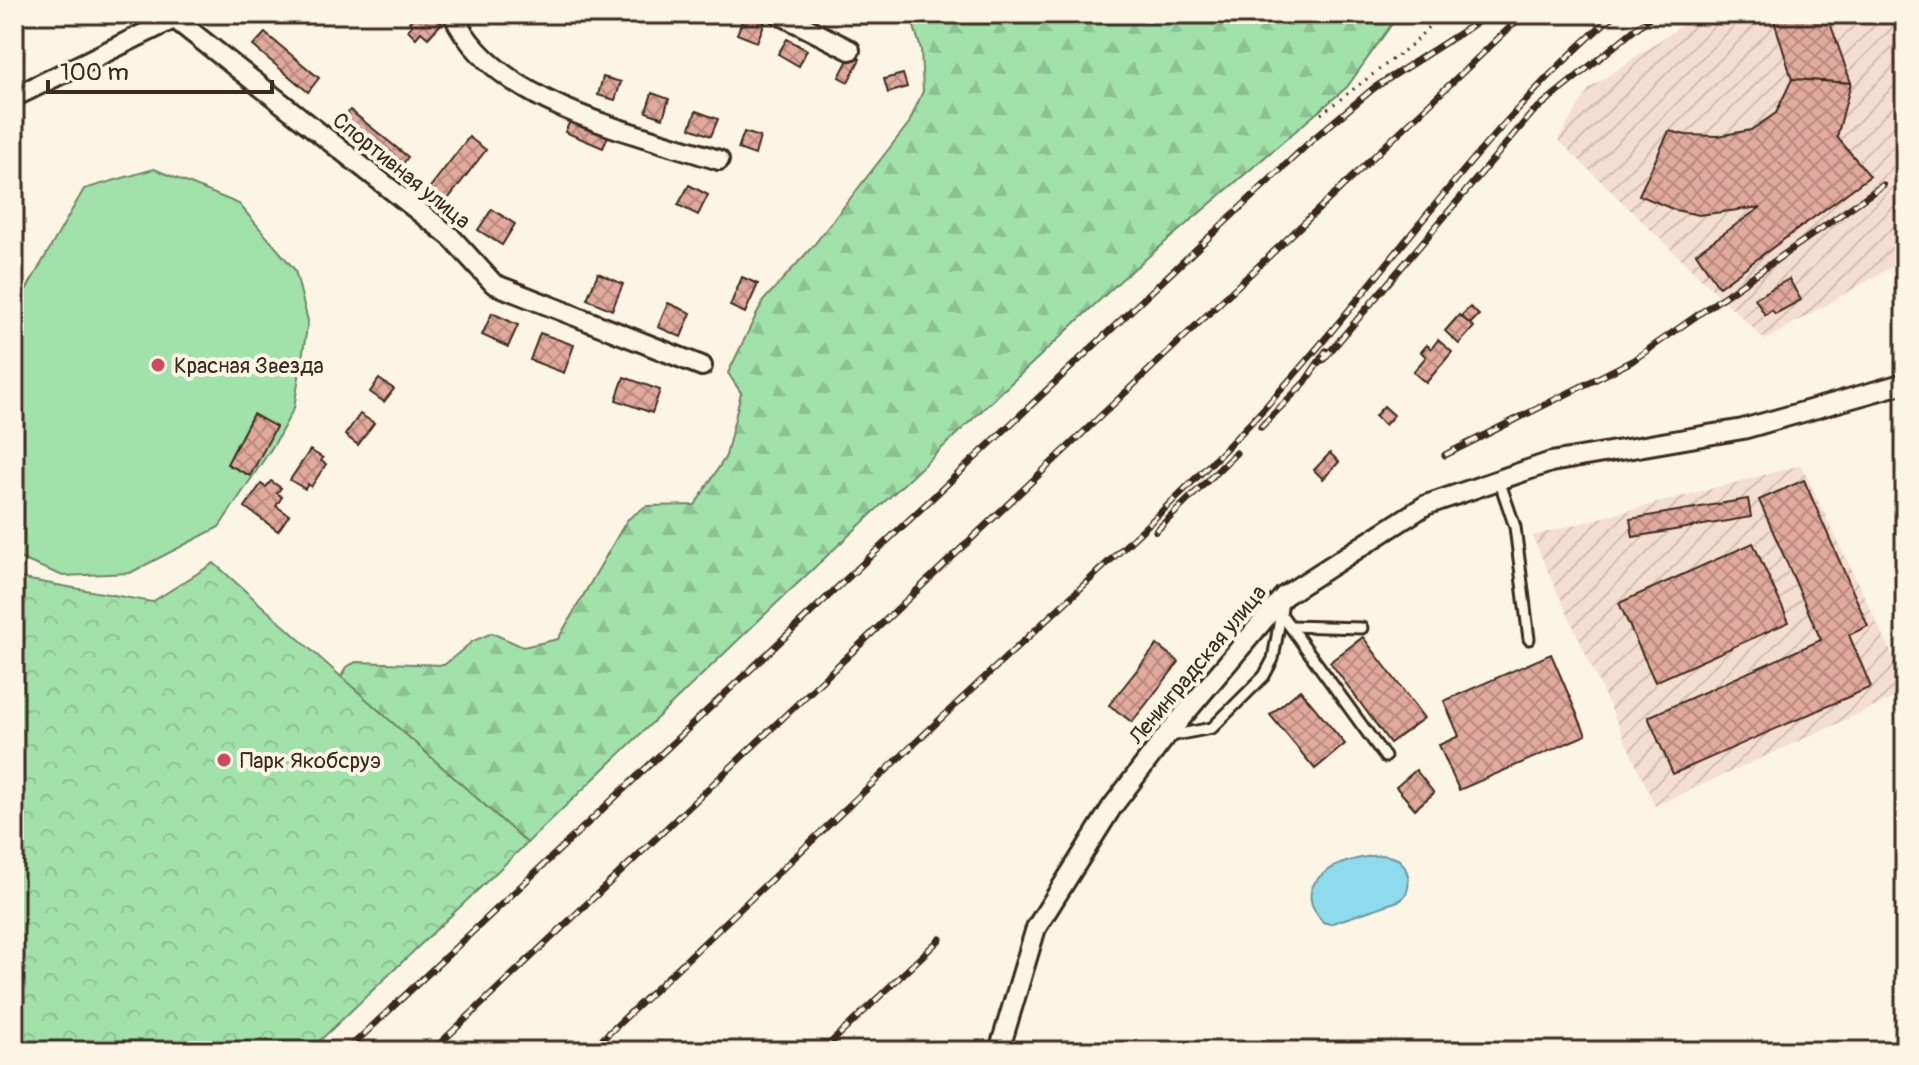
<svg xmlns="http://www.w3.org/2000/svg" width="1919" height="1065" font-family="Pangolin,sans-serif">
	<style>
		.industrial { fill: url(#industrial-furrows) }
		.forest { fill: url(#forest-firs); stroke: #6e8664; stroke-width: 2 }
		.park { fill: url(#park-crowns); stroke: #6e8664; stroke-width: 2 }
		.pitch { fill: #a1e1aa; stroke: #6e8664; stroke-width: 2 }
		.water { fill: #8edbed; stroke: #6d949a; stroke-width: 2 }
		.building { fill: url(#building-cross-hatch); stroke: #3b2a1e; stroke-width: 2 }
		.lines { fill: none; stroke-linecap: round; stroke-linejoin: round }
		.service-casing { stroke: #3b2a1e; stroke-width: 15 }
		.minor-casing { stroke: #3b2a1e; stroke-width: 24 }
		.path { stroke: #3b2a1e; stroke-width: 3; stroke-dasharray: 2 6; stroke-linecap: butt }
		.service { stroke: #fcf5e5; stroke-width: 9 }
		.minor { stroke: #fcf5e5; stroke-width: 18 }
		.rail-casing { stroke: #3b2a1e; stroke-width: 7 }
		.rail { stroke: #fcf5e5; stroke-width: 4; stroke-dasharray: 12; stroke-linecap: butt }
		.poi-dot { fill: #d1495b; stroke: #fcf5e5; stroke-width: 3 }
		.labels { text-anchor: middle; stroke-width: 8; stroke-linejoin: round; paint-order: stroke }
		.street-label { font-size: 22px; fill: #3b2a1e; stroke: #fcf5e5 }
		.poi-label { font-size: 22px; fill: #3b2a1e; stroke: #fcf5e5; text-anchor: start }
	</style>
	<defs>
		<pattern id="industrial-furrows" width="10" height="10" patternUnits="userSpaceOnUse" patternTransform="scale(2)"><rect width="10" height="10" fill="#f4decf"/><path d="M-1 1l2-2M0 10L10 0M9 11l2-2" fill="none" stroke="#d2bfb1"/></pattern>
		<pattern id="forest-firs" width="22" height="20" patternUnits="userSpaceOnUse" patternTransform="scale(2)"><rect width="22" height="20" fill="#a1e1aa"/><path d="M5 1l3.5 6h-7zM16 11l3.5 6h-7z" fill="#8cc192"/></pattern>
		<pattern id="park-crowns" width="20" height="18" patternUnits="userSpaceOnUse" patternTransform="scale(2)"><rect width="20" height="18" fill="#a1e1aa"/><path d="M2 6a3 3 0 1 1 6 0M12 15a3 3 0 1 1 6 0" fill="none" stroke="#8cc192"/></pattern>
		<pattern id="building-cross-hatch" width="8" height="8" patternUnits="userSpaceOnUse" patternTransform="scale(2)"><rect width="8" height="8" fill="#e2a99d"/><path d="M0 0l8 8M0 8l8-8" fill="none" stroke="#b88a7f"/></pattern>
	</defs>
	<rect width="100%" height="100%" fill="#fcf5e5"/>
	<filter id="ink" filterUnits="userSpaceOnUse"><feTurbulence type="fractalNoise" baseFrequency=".0125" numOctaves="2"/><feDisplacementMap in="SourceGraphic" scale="16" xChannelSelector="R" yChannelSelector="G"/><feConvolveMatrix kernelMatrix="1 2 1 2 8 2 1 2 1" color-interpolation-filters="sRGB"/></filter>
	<g filter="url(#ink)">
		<g class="industrial">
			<polygon points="1698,14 1905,14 1905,259 1765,340 1558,140 1589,89"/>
			<polygon points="1801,465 1905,681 1905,693 1655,806 1532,536"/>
		</g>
		<polygon class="forest" points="910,14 1399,14 1347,87 1121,280 781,599 527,843 341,677 346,667 356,662 444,665 473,641 492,633 523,647 558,639 627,520 646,506 695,505 726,456 741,393 728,373 763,301 813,246 909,123 923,91 921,49"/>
		<polygon class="park" points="214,563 527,843 309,1051 14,1051 14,572 24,579 152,602"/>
		<polygon class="pitch" points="154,169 239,204 295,270 308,321 294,408 275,443 219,527 130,573 63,576 14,556 14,311 84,189"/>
		<path class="water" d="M1385,855C1386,855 1397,859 1398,859C1411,870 1412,890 1401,900L1330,924L1323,922C1283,877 1349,856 1385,855Z"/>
		<g class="building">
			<polygon points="416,14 432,14 442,23 428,38 421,32 416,38 408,30 412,25 409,22"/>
			<polygon points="745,14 765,22 757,42 737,34"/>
			<polygon points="1772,14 1827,14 1851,83 1792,79"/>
			<polygon points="1892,14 1905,14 1905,50"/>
			<polygon points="265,33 319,78 308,92 253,46"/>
			<polygon points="787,39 807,50 799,66 778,54"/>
			<polygon points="851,54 860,59 848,82 839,77"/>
			<polygon points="903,74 907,87 888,93 884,79"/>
			<polygon points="603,77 621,82 615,100 598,95"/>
			<polygon points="1792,79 1851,83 1837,137 1870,176 1719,287 1696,253 1761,207 1699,215 1675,210 1639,195 1669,131 1686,135 1718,136 1751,130 1776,113"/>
			<polygon points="652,93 669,99 663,118 646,112"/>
			<polygon points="350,110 408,157 398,170 340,123"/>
			<polygon points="696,111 718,119 711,136 690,128"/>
			<polygon points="571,119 608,136 603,148 565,132"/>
			<polygon points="744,132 760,137 755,155 738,149"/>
			<polygon points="469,137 486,150 441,208 424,195"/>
			<polygon points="689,185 708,195 698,215 678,205"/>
			<polygon points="492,209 515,224 502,245 478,230"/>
			<polygon points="598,273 623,284 612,310 587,299"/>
			<polygon points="742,277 758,284 745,313 730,306"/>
			<polygon points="1789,279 1801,300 1775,314 1772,310 1765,315 1755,298"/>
			<polygon points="668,303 691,313 681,337 658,327"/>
			<polygon points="1470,307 1479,315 1470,324 1461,316"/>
			<polygon points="492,313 518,325 508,347 482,335"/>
			<polygon points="1459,315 1474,327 1459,344 1445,331"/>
			<polygon points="540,333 574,345 564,373 530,360"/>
			<polygon points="1438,340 1452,352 1426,383 1413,372 1426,357 1421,352 1427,345 1431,349"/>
			<polygon points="624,377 660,390 652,413 616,400"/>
			<polygon points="379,379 394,389 384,402 370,392"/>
			<polygon points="1384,406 1394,415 1385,425 1375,416"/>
			<polygon points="253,414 276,427 250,476 227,464"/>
			<polygon points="360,414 374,423 358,445 345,435"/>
			<polygon points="310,450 323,458 321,461 326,464 311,487 308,484 305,489 290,480"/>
			<polygon points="1330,453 1339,462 1323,479 1314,470"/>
			<polygon points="1804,480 1868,626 1849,635 1871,687 1673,774 1648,717 1821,640 1759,500"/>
			<polygon points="271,481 281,488 277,493 282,497 276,506 289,515 278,531 245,507 261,484 266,487"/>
			<polygon points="1748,499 1751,517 1633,537 1630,519"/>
			<polygon points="1753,543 1789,622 1655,682 1619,603"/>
			<polygon points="1363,637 1424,718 1390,743 1330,662"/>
			<polygon points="1157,645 1179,662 1132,722 1109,705"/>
			<polygon points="1551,654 1586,735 1459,790 1439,745 1459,736 1444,701"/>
			<polygon points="1300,690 1345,744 1315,769 1270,715"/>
			<polygon points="1416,770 1434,793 1415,809 1396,787"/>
		</g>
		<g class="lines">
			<g class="service-casing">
				<g id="service">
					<polyline points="1499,480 1515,527 1529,639"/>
					<polyline points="1281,614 1385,757"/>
					<polyline points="1290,626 1362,628"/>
					<polyline points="1170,736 1212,728 1264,676 1273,659 1283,602"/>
				</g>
			</g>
			<g class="minor-casing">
				<g id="minor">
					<path d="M453,14C493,104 633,132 719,160"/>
					<polyline points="779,14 850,50"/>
					<polyline points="175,19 450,236 494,284 702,366"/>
					<polyline points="14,97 184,14"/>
					<polyline points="999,1051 1036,928 1112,807 1166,736 1284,596 1426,505 1551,462 1743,429 1905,383"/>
				</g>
			</g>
			<polyline class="path" points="1321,114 1414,43 1440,14"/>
			<use href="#service" class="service"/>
			<use href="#minor" class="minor"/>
			<g class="rail-casing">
				<g id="rail">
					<polyline points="1323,360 1533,112 1654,14"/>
					<polyline points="1261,427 1305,382 1326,351"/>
					<polyline points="1445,455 1632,361 1883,185"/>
					<polyline points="1156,531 1236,453"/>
					<polyline points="346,1051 1312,140 1374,88 1490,14"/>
					<polyline points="432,1051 1524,14"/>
					<path d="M590,1051C704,944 817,835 931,728C1034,630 1140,536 1239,435C1369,301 1473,136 1615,14"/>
					<polyline points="822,1051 940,939"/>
				</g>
			</g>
			<use href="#rail" class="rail"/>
		</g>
	</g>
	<g class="poi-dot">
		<circle cx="158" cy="365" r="8"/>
		<circle cx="224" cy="760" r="8"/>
	</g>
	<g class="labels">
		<g class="street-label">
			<text transform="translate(402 170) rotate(39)" y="8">Спортивная улица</text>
			<text transform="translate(1197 664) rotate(-50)" y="8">Ленинградская улица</text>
		</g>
		<g class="poi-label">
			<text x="174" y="373">Красная Звезда</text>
			<text x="240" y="768">Парк Якобсруэ</text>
		</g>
	</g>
	<rect width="1919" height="1065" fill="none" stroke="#fcf5e5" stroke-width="48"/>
	<rect x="24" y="24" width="1871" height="1017" fill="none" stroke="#3b2a1e" stroke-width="3" filter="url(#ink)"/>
	<path d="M48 80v12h224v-12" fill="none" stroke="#3b2a1e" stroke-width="4"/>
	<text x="60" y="80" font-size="24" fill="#3b2a1e" stroke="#fcf5e5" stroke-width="6" paint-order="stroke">100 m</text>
</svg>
